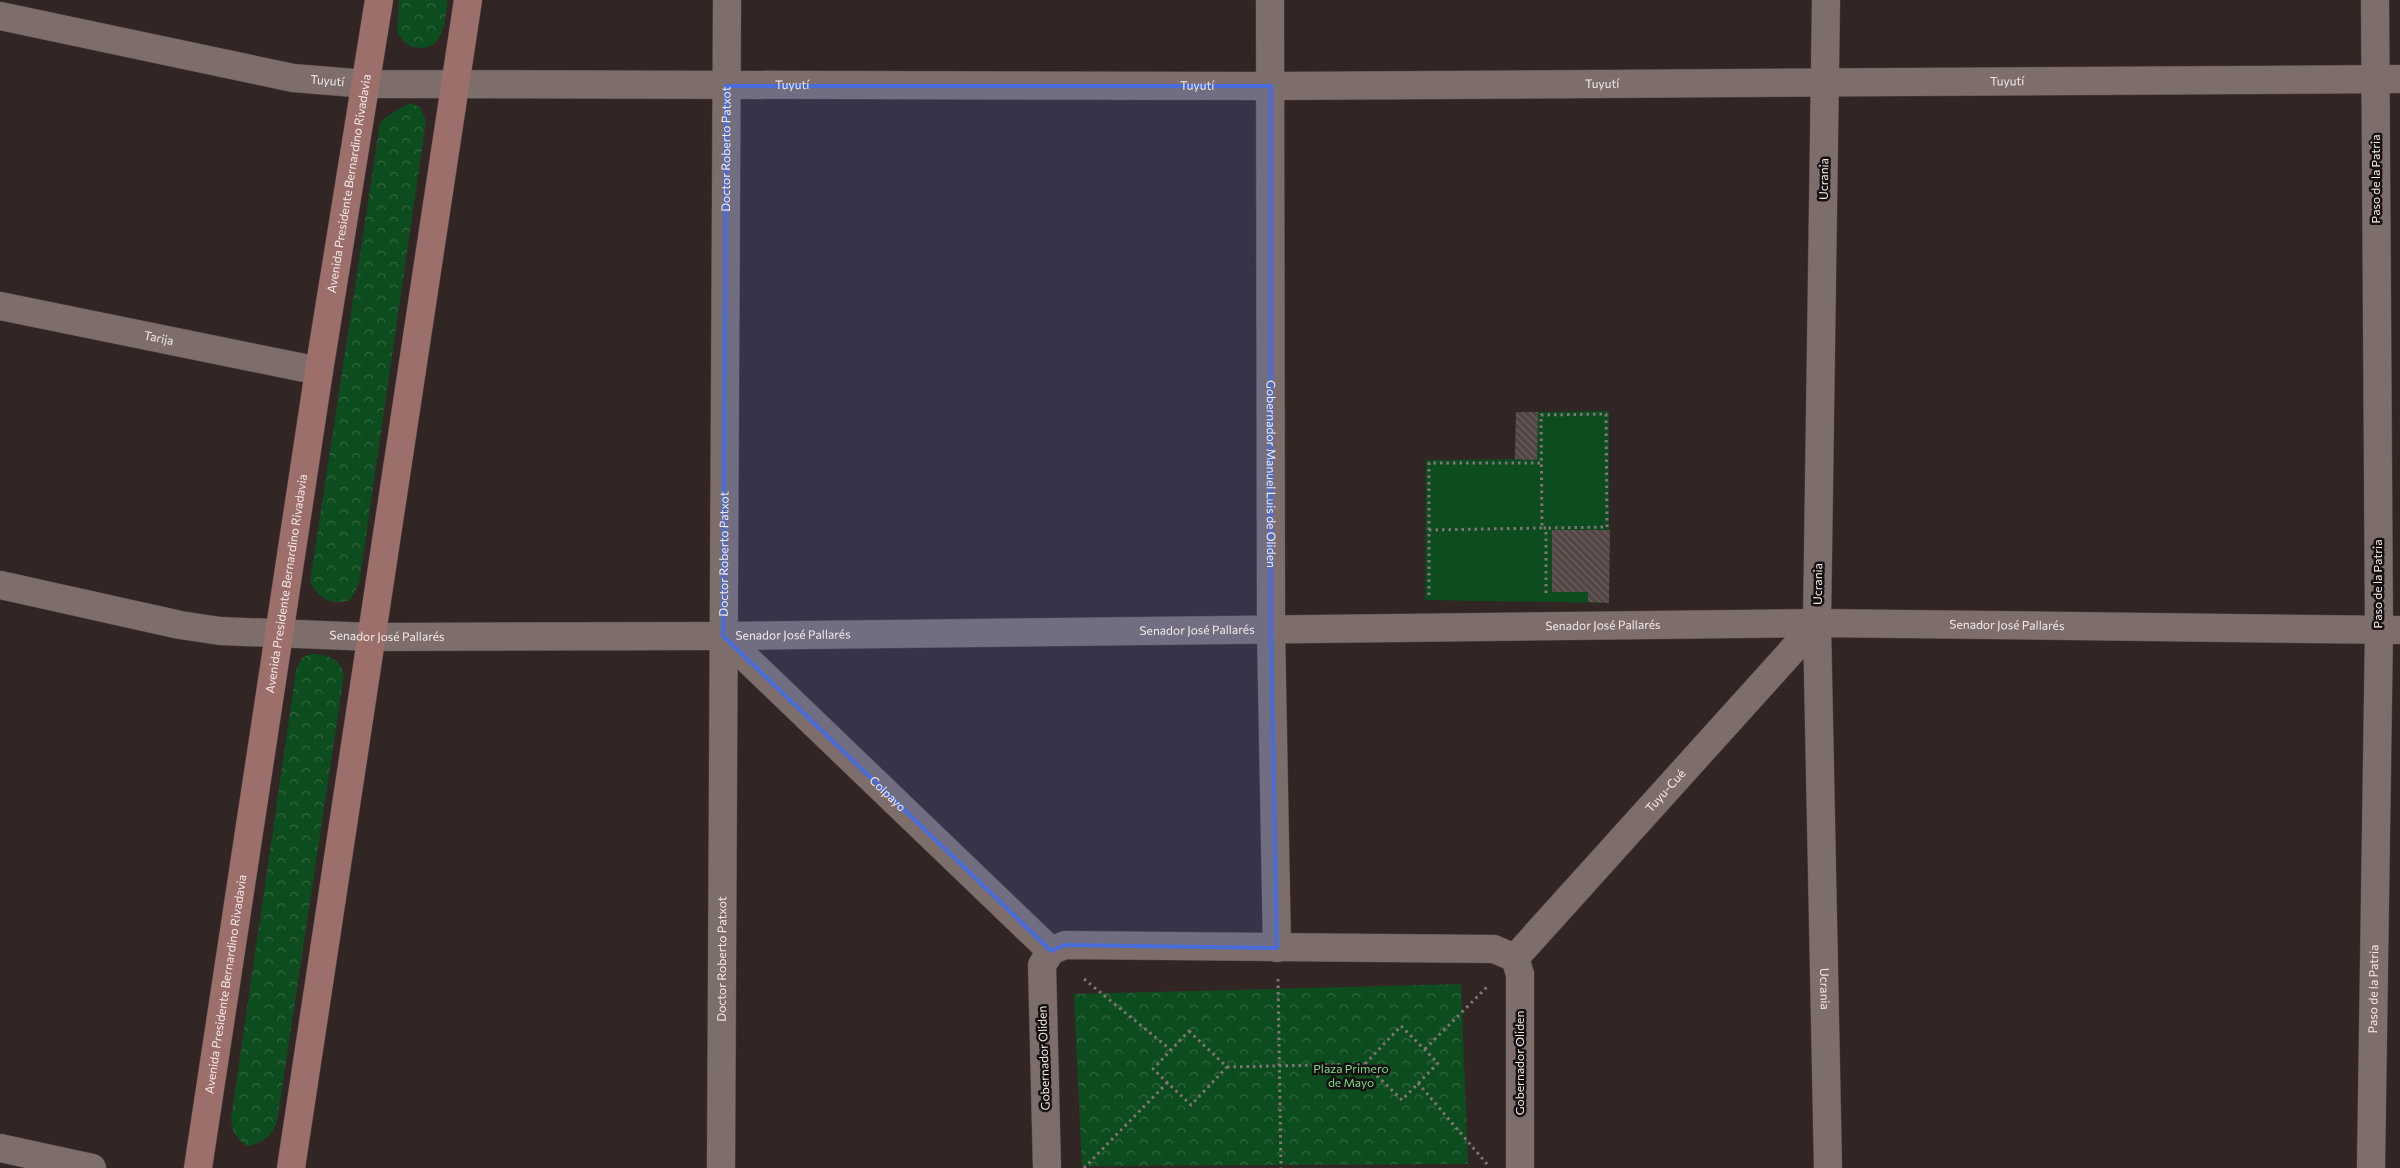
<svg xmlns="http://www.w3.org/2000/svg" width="2400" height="1168" font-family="Commissioner,sans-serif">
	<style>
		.park { fill: url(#park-crowns) }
		.pitch { fill: #0d4c1f }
		.building { fill: url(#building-back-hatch) }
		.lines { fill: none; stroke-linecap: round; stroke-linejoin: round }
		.minor-casing { stroke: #4e4442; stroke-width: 29 }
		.secondary-casing { stroke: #4e4442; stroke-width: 29 }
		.path { stroke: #817674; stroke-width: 3; stroke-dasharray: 2.5 4; stroke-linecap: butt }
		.minor { stroke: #7d6e6c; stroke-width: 28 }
		.secondary { stroke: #9d6f6b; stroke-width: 28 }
		.marked { fill: #486ddb; fill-opacity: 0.2; stroke: #486ddb; stroke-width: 4; stroke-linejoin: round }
		.labels { text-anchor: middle; stroke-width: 5; stroke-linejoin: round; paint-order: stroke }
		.street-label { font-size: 12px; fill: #f3eae9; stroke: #161010 }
		.park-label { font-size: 12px; fill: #7cda8c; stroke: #161010 }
	</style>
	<defs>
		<pattern id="park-crowns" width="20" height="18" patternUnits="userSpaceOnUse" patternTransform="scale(1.25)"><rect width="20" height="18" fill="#0d4c1f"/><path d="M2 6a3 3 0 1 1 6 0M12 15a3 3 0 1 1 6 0" fill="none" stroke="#316640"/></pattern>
		<pattern id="building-back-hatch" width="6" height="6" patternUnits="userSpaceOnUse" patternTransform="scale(1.25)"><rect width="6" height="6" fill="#534544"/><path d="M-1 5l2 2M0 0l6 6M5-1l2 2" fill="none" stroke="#6c605f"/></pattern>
	</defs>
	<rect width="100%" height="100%" fill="#322624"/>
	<g class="park">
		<path d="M399,0H448C445,17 445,47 422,48C410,49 403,42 397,32Z"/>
		<path d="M410,103L420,107L426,121L359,584L350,600C331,606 320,599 310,582L380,123L392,113Z"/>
		<path d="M309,654C326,654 339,657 344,675L277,1122C270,1137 265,1142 248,1146C236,1139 233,1133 231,1119L296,671L300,660Z"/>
		<polygon points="1461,984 1468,1164 1082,1166 1074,994"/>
	</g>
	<polygon class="pitch" points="1609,411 1609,603 1425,600 1426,460 1515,459 1516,412"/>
	<g class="building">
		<polygon points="1516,412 1538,412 1537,460 1515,459"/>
		<polygon points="1552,530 1610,530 1609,603 1588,602 1588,592 1552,592"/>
	</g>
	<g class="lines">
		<g class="minor-casing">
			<g id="minor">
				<path id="s1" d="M1270,0L1271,630L1277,948"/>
				<path id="s2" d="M1826,0L1817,623L1828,1168"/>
				<path id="s3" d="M0,16L293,78L367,84L1271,86L2400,79"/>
				<path id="s4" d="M0,306L319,371"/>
				<path id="s5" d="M0,585L180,625L220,631L372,637L723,636L1817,623L2400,630"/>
				<path id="s6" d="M723,636L1051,951"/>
				<polyline points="1051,951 1065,945 1494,949 1515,958"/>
				<path id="s7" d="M1515,958L1817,623"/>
				<polyline points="1515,958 1520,974 1520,1168"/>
				<polyline points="0,1148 92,1168"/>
				<path id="s8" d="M721,1168L727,0"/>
				<polyline points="1047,1168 1042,965 1051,951"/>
				<path id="s9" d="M2371,1168L2379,630L2375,0"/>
			</g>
		</g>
		<g class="secondary-casing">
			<g id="secondary">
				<path id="s10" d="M198,1168L319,371L379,0"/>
				<polyline points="291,1168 468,0"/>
			</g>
		</g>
		<g class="path">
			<polyline points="1429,530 1542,528"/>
			<polyline points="1546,593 1546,528 1542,528 1541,415 1606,414 1607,527 1546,528"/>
			<polyline points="1429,595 1429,463 1542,463"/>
			<polyline points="1084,979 1171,1050"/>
			<polyline points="1278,979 1281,1168"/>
			<polygon points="1401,1026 1438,1063 1402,1100 1365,1064"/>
			<polygon points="1189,1031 1227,1067 1191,1105 1153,1069"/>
			<polyline points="1425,1049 1488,986"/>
			<polyline points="1227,1067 1365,1064"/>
			<polyline points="1418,1083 1487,1164"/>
			<polyline points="1084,1168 1168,1082"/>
		</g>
		<use href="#minor" class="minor"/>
		<use href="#secondary" class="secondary"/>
	</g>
	<path class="marked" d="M726,86H1271V630L1277,948L1065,945L1051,951L723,636Z"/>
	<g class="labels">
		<g class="street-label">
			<text dy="4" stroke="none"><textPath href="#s3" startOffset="334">Tuyutí</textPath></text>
			<text dy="4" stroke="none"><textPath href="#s3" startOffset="2014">Tuyutí</textPath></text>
			<text dy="4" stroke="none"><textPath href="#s3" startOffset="1609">Tuyutí</textPath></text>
			<text dy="4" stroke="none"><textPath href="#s3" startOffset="799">Tuyutí</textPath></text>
			<text dy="4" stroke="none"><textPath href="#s3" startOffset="1204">Tuyutí</textPath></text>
			<text dy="4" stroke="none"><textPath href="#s8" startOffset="1019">Doctor Roberto Patxot</textPath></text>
			<text transform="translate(1824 179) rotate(-89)" y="4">Ucrania</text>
			<text transform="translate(2376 179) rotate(-90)" y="4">Paso de la Patria</text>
			<text dy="4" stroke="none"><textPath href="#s10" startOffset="996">Avenida Presidente Bernardino Rivadavia</textPath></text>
			<text dy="4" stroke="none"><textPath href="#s4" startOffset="162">Tarija</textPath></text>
			<text dy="4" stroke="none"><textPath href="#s1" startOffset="474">Gobernador Manuel Luis de Oliden</textPath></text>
			<text dy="4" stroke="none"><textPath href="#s8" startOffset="614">Doctor Roberto Patxot</textPath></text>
			<text dy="4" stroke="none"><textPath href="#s10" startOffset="591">Avenida Presidente Bernardino Rivadavia</textPath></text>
			<text transform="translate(1818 584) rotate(-89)" y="4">Ucrania</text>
			<text transform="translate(2378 584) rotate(-90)" y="4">Paso de la Patria</text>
			<text dy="4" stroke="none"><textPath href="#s5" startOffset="1608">Senador José Pallarés</textPath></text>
			<text dy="4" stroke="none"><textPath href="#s5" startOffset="2012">Senador José Pallarés</textPath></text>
			<text dy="4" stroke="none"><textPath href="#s5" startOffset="1202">Senador José Pallarés</textPath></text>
			<text dy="4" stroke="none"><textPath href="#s5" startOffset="392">Senador José Pallarés</textPath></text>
			<text dy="4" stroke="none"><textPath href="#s5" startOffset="798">Senador José Pallarés</textPath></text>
			<text dy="4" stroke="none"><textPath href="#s7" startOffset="225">Tuyu-Cué</textPath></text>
			<text dy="4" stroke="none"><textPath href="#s6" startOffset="228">Colpayo</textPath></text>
			<text dy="4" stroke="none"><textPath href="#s8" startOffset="209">Doctor Roberto Patxot</textPath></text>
			<text dy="4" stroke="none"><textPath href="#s10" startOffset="186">Avenida Presidente Bernardino Rivadavia</textPath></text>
			<text dy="4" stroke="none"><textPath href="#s2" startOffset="989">Ucrania</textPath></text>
			<text dy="4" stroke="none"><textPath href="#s9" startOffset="179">Paso de la Patria</textPath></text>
			<text transform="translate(1044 1058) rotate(-92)" y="4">Gobernador Oliden</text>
			<text transform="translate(1520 1063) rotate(-90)" y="4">Gobernador Oliden</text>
		</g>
		<g class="park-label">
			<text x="1351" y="1073">Plaza Primero<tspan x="1351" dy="14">de Mayo</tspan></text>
		</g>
	</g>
</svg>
